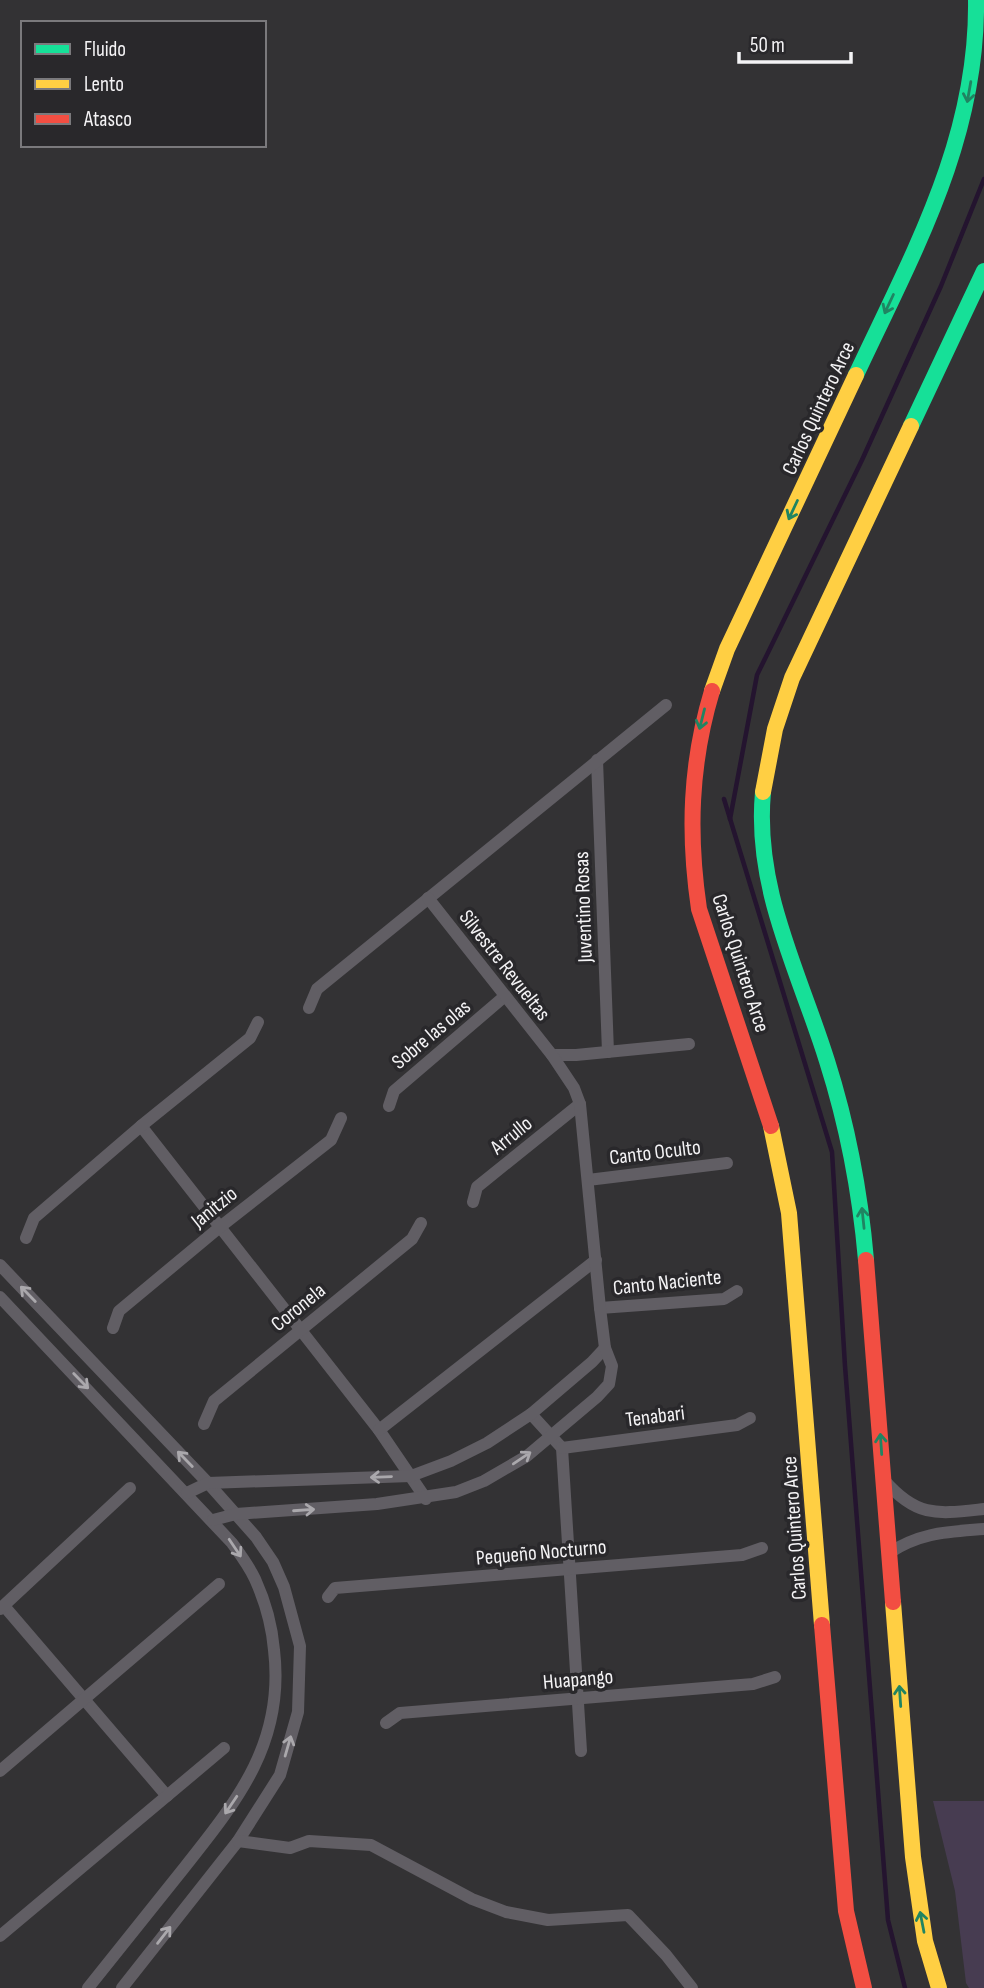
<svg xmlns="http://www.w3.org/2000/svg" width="984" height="1988" font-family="'Sofia Sans Condensed',sans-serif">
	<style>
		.green { fill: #473c51 }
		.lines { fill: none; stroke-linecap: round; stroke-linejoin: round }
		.stream { stroke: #24142f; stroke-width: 4.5 }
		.street { stroke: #615e64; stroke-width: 12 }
		.fast { stroke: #16e098; stroke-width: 16 }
		.slow { stroke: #ffcf43; stroke-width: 16 }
		.jam { stroke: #f24e42; stroke-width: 16 }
		.oneway { stroke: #208462 }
		.oneway2 { stroke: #aaa8ac }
		.labels { text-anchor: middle; stroke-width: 7; stroke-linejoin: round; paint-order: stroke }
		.street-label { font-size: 21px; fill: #f4f3f5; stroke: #29282b }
	</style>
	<rect width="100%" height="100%" fill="#333234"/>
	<polygon class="green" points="933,1801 984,1801 984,1988 969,1988 966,1983 955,1891"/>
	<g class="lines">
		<g class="stream">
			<polyline points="724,799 832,1152 845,1366 888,1920 905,1988"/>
			<polyline points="730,819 757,675 862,460 941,286 984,179"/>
		</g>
		<g class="street">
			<polyline points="597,760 608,1052"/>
			<polyline points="309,1008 317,989 666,705"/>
			<polyline points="552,1055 576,1055 689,1044"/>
			<polyline points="389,1106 394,1091 505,996"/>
			<polyline points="141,1126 379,1430 426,1499"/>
			<polyline points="588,1180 727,1163"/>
			<polyline points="473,1202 477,1187 580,1104"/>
			<polyline points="26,1238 34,1218 141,1126 250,1038 258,1022"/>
			<polyline points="0,1265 208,1483 256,1537 273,1562 284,1587 300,1646 298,1712 280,1775 238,1841 122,1988"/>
			<path d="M0,1297L232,1543C240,1554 249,1566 255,1579C265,1601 272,1626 274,1650C285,1742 238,1800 184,1868C152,1908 120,1948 88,1988"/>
			<polyline points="600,1308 724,1299 737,1291"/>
			<polyline points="113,1328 119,1311 220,1227 331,1140 341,1118"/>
			<polyline points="531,1414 562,1448 581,1751"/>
			<polyline points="204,1424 214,1401 412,1239 421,1223"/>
			<polyline points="379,1430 596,1260"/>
			<polyline points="562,1448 737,1425 750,1418"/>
			<path d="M884,1480C917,1518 937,1514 984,1509"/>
			<polyline points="187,1493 208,1483 411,1476 451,1461 487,1443 531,1414 592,1362 605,1348"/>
			<polyline points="213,1520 236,1514 377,1504 456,1492 484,1481 527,1456 597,1397 609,1384 612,1366 605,1348 600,1308 580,1104 574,1088 552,1055 428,898"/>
			<path d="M889,1553C921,1532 948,1532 984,1529"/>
			<polyline points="328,1597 335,1588 742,1555 762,1548"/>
			<polyline points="4,1606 167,1796"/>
			<polyline points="0,1609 130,1488"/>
			<polyline points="386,1723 400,1713 753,1684 775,1677"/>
			<polyline points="0,1771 219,1584"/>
			<polyline points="238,1841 290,1848 309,1841 371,1845 472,1899 506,1912 548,1920 628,1915 666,1955 692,1988"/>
			<polyline points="0,1936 224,1748"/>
		</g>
		<g class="fast">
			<path d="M856,375C913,253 978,139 976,0"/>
			<polyline points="911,426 984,271"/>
			<path d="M763,792C754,889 799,971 827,1061C848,1127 860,1191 866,1260"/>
		</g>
		<g class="slow">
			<polyline points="712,691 727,649 856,375"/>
			<polyline points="763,792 775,729 792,678 911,426"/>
			<polyline points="771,1126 789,1213 822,1625"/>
			<polyline points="893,1602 913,1857 925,1941 939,1988"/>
		</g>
		<g class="jam">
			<path d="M712,691C690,764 688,834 699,909L771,1126"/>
			<polyline points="866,1260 893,1602"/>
			<polyline points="822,1625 846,1911 864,1988"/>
		</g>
	</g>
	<defs><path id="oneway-shaft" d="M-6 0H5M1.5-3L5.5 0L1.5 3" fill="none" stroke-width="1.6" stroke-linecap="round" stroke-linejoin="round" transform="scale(1.75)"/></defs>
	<g class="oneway">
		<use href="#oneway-shaft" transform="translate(969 92) rotate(100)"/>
		<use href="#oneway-shaft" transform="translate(889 304) rotate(115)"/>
		<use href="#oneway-shaft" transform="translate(793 510) rotate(115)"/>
		<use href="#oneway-shaft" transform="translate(702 719) rotate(104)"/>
		<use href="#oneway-shaft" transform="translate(863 1218) rotate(-96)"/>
		<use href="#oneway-shaft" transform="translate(881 1444) rotate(-94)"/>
		<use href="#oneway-shaft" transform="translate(900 1696) rotate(-94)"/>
		<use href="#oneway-shaft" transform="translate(922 1922) rotate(-101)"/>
	</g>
	<g class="oneway2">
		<use href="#oneway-shaft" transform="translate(28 1294) rotate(-134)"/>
		<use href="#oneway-shaft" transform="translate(81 1381) rotate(46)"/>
		<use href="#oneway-shaft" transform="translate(522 1458) rotate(-34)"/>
		<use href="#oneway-shaft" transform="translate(185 1459) rotate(-134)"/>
		<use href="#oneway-shaft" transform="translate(381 1477) rotate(178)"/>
		<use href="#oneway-shaft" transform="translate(304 1510) rotate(-4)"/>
		<use href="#oneway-shaft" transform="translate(235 1548) rotate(56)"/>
		<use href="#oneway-shaft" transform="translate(288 1746) rotate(-74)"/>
		<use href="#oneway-shaft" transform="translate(231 1805) rotate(124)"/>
		<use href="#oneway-shaft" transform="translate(164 1935) rotate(-52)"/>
	</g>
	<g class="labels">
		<g class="street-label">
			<text transform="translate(818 408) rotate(-65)" y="7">Carlos Quintero Arce</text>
			<text transform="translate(583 907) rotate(-92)" y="7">Juventino Rosas</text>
			<text transform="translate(741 963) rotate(72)" y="7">Carlos Quintero Arce</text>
			<text transform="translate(505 965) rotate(52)" y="7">Silvestre Revueltas</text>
			<text transform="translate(431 1034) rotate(-40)" y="7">Sobre las olas</text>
			<text transform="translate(511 1135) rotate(-39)" y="7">Arrullo</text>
			<text transform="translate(655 1152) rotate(-7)" y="7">Canto Oculto</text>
			<text transform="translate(214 1207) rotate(-39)" y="7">Janitzio</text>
			<text transform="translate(667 1282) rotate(-6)" y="7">Canto Naciente</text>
			<text transform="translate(298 1307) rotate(-39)" y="7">Coronela</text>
			<text transform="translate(655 1416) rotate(-7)" y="7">Tenabari</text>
			<text transform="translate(794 1528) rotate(-94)" y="7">Carlos Quintero Arce</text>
			<text transform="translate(541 1552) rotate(-5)" y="7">Pequeño Nocturno</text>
			<text transform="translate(578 1679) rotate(-5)" y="7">Huapango</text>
		</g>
	</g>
	<rect x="21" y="21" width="245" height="126" fill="#29282b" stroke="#7a797c" stroke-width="2"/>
	<rect x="35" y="44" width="35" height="10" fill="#16e098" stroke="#7a797c" stroke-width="2"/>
	<text x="84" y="56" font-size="21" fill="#f4f3f5">Fluido</text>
	<rect x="35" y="79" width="35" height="10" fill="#ffcf43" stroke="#7a797c" stroke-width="2"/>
	<text x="84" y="91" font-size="21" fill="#f4f3f5">Lento</text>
	<rect x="35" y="114" width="35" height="10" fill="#f24e42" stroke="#7a797c" stroke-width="2"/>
	<text x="84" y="126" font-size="21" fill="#f4f3f5">Atasco</text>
	<path d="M739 52v10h112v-10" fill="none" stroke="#f4f3f5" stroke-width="3.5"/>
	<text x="750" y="52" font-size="21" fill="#f4f3f5" stroke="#29282b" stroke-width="5" paint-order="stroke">50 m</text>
</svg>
